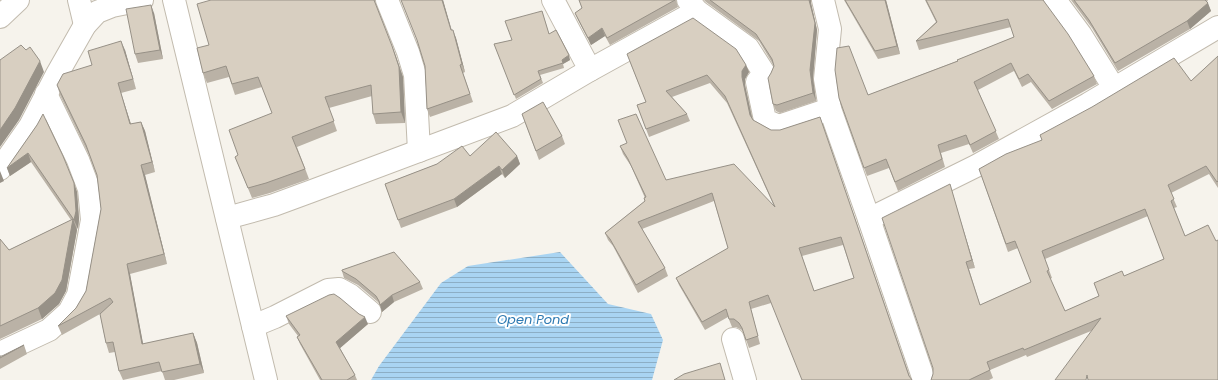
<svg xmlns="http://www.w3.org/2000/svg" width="1218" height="380" font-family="Poppins,sans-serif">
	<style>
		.water { fill: url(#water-rules) }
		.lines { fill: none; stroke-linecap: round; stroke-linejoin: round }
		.minor-casing { stroke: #c2bbae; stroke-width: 24 }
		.minor { stroke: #fff; stroke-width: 22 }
		.wall { fill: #bab2a6; fill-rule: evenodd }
		.shaded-wall { fill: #979187 }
		.building { fill: #d8cfc1; stroke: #979187; fill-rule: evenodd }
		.labels { text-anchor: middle; stroke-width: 4; stroke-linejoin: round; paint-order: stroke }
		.water-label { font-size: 13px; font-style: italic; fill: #2e7ab2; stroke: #fff }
	</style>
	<defs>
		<pattern id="water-rules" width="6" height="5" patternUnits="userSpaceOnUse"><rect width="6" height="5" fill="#a9d4f2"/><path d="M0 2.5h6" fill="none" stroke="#8caec5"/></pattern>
	</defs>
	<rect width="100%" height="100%" fill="#f6f3ec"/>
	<polygon class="water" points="560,252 608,304 651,314 663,340 652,380 371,380 379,366 441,283 468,266"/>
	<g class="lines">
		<g class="minor-casing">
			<g id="minor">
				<polyline points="79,0 85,25"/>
				<polyline points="174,0 266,380"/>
				<polyline points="387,0 408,52 415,75 419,151"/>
				<polyline points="688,0 697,11 748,48 764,73 757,82 765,120 779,126 830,109"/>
				<polyline points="823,0 830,29 825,79 830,109 869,219 924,380"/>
				<polyline points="1055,0 1081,35 1114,88"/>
				<polyline points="0,17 18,0"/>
				<polyline points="590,70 697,11"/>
				<polyline points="0,169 30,126 56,76 85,25 97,12 112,6 142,0"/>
				<polyline points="227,218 274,205 312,191 512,116 590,70 553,0"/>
				<polyline points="869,219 976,166 1088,104 1218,27"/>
				<polyline points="253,326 275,317 328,290 339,289 350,295 370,312"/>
				<polyline points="733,339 745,380"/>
				<polyline points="0,353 49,330 69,312 78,295 92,220 89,189 78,160 46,94"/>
			</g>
		</g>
		<use href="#minor" class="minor"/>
	</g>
	<g class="wall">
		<polygon points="211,0 375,0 375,3 396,56 403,77 405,123 376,124 373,114 372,96 329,108 337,131 297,147 309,179 270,193 252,198 235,157 238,155 272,113 262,87 235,95 229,77 207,83 203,73 209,45"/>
		<polygon points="443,0 451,30 456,38 465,72 463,73 473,102 430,117 427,109 425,66 418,43"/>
		<polygon points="579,0 676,0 678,7 610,45 605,36 591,45 578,20 575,13 582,8"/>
		<polygon points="704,0 811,0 811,3 817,30 813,78 816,101 780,113 776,111 773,104 771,73 774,66 759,41 706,2"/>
		<polygon points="844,0 886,0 900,54 878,59"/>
		<polygon points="925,0 1043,0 1094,76 1097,84 1052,109 1031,82 1022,87 1014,71 978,90 999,139 973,153 969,144 941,153 945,167 898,191 889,168 867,176 839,98 868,95 957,61 957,60 1014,37 1011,27 919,50 916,41 936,22"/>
		<polygon points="1071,0 1208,0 1207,2 1211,11 1190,29 1118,71 1092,28"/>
		<polygon points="542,11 549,34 570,60 563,64 564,68 540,75 543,83 516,99 494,44 512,40"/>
		<polygon points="154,13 163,59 138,63 135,54"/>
		<polygon points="125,50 136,89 121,93 131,124 141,122 145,131 155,172 145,175 167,264 130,274 143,344 193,333 197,343 204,373 174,380 165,380 162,371 123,380 119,371 115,352 109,353 106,343 100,314 62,335 58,326 76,308 86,291 101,209 97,176 89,155 60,95 57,85 92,65"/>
		<path d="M1218,56V188L1209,174L1171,193L1177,207L1174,208L1185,236L1208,225L1091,331L1027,357L1026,355L990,370L993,378L989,380H931L933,374L952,192L975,268L969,269L980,305L1031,282L1018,248L1008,252L979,169L1042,140L1040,135L1191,81ZM1148,216L1164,259L1124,276L1094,283L1099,296L1065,311L1050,279L1052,278L1045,259Z"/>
		<path d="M630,62L746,65L749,72L745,79V85L753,120L771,130H780L820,117L910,377L771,303L751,309L760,344L749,348L744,334L742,330L736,327H732L728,317L705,330L679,285L676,278L728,248L714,201L642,229L665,268L668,276L638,293L613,246L608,240L605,233L645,201V198L631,166L623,154L620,146L666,180L774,206L727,103L710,83L672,97L687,114L690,121L649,137L637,105L646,102ZM843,245L854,278L814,291L802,256Z"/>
		<polygon points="522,114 562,136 565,144 539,160"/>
		<polygon points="37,125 74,183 77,192 79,219 78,229 77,227 77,230 66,291 59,304 42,319 0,339 0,239 9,250 71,220 31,162 10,176 7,168"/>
		<polygon points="470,156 517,156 520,164 505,178 502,174 457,207 401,228 385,184 437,164"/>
		<polygon points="342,271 420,282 423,289 394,302 382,312 380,305 378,302 358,285 344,278"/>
		<polygon points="286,316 368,324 340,348 355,375 357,380 320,380 300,344 297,337 298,336 289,324"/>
		<polygon points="24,345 27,354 0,369 0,356 2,356"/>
	</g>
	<g class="shaded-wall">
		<polygon points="442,0 443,0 454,38 451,30"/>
		<polygon points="809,0 811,0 811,3 817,30 813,78 816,101 813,93 810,70"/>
		<polygon points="885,0 886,0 900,54 897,46"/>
		<polygon points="1208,3 1211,11 1190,29 1187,21"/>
		<polygon points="151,5 154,13 163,59 160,50"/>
		<polygon points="602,28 605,36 591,45 588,38"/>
		<polygon points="453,30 456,38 465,72 462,64"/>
		<polygon points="121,41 125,50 136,89 133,79"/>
		<polygon points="392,46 403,77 405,123 401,112"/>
		<polygon points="569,55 570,60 563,64 562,60"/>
		<polygon points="40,61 44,72 19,120 0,147 0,130"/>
		<polygon points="746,65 749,72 745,79 745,85 753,123 750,115 742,77 742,71"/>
		<polygon points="118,83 121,93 134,134 130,124"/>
		<polygon points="141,122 145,131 155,172 152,162"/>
		<polygon points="28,153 31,162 10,176 7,168"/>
		<polygon points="517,156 520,164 505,178 502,170"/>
		<polygon points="141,165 145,175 167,264 164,254"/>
		<polygon points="499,166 502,174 457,207 454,199"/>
		<polygon points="0,171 4,181 0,183"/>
		<polygon points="74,183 77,192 79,219 78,229 74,220"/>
		<polygon points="950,184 952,192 975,268 972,260"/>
		<polygon points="73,219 77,230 66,291 59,304 42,319 38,308"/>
		<polygon points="127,264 130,274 145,354 142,344"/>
		<polygon points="392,295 394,302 382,312 380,305"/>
		<polygon points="365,317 368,324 339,349 336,342"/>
		<polygon points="193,333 197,343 204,373 200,364"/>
	</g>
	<g class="building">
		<polygon points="211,0 374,0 392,46 399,67 401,112 373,114 371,85 325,97 334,121 292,137 305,169 266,183 248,188 235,157 238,155 229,130 272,113 258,77 232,84 226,66 203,73 197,48 209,45 197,4"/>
		<polygon points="401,0 442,0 451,30 453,30 462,64 460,65 470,94 427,109 425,66 417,40"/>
		<polygon points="579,0 675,0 607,38 602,28 588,38 575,13 582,8"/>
		<polygon points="710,0 809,0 815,23 810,70 813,93 777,105 773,104 768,78 771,73 774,66 772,59 756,34"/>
		<polygon points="845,0 885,0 897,46 875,51"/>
		<polygon points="926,0 1043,0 1068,34 1094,76 1049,101 1028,74 1019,79 1011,63 974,82 996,131 970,145 966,135 938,145 942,159 895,182 886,159 864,168 839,98 835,70 837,48 849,46 868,95 958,61 957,60 1014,37 1008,19 916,41 937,22"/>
		<polygon points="1074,0 1205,0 1208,3 1187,21 1115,63 1089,20"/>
		<polygon points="151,5 160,50 135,54 126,9"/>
		<polygon points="542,11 549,34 556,30 569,55 562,60 563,63 538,71 541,79 514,95 494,44 512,40 505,21"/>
		<path d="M693,18L736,49L746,65L742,71V77L750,115L753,120L771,130H780L820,117L909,376L912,380H802L768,295L749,302L758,336L746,340L742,328L739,323L734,319H729L726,309L702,322L676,278L728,248L712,193L638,222L665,268L636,285L610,239L605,233L645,201L644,198L646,197L628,159L620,146L627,143L618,120L636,114L666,180L734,164L775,207L725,96L707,75L666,91L687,114L646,129L637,105L646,102L627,54ZM841,237L854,278L814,291L799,248Z"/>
		<polygon points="121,41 133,79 118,83 130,124 141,122 152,162 141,165 164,254 127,264 142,344 193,333 200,364 162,372 159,362 119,371 113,342 106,343 100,314 113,302 110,298 58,326 76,308 86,291 101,209 97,175 86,145 57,85 63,74 92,65 88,51"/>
		<polygon points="21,45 26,50 30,47 40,61 15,108 0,130 0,60"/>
		<path d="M1218,56V181L1217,182L1206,166L1168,185L1174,199L1171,201L1185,236L1208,225L1216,241L1218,240V380H1088L1087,375L1086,380H1055L1101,318L1024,350L1023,348L987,362L990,370L969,380H931L933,374V368L882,218L950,184L972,260L966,262L980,305L1031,282L1015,241L1006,244L979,169L1006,154L1042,140L1040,135L1092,107L1174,58L1191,81ZM1145,209L1164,259L1124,276L1122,271L1094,283L1099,296L1065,311L1047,271L1049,270L1042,251Z"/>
		<polygon points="543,102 562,136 536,151 522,114"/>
		<polygon points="43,114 63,156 74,183 76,211 74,220 28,153 7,168 37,125"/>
		<polygon points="496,132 517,156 502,170 499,166 454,199 398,220 385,184 437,164 462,146 470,156"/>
		<polygon points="73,219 62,280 55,293 38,308 0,326 0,239 9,250"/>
		<polygon points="394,252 420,282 392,295 380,305 379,301 376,296 356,279 342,271 342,270"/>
		<polygon points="334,294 340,298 359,314 365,317 336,342 355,375 347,380 322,380 297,337 300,335 286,316 329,295"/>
		<polygon points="24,345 0,358 0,356 2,356"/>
		<polygon points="720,363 725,380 674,380 684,374"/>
	</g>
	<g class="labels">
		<g class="water-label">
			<text x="533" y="324">Open Pond</text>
		</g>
	</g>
</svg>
